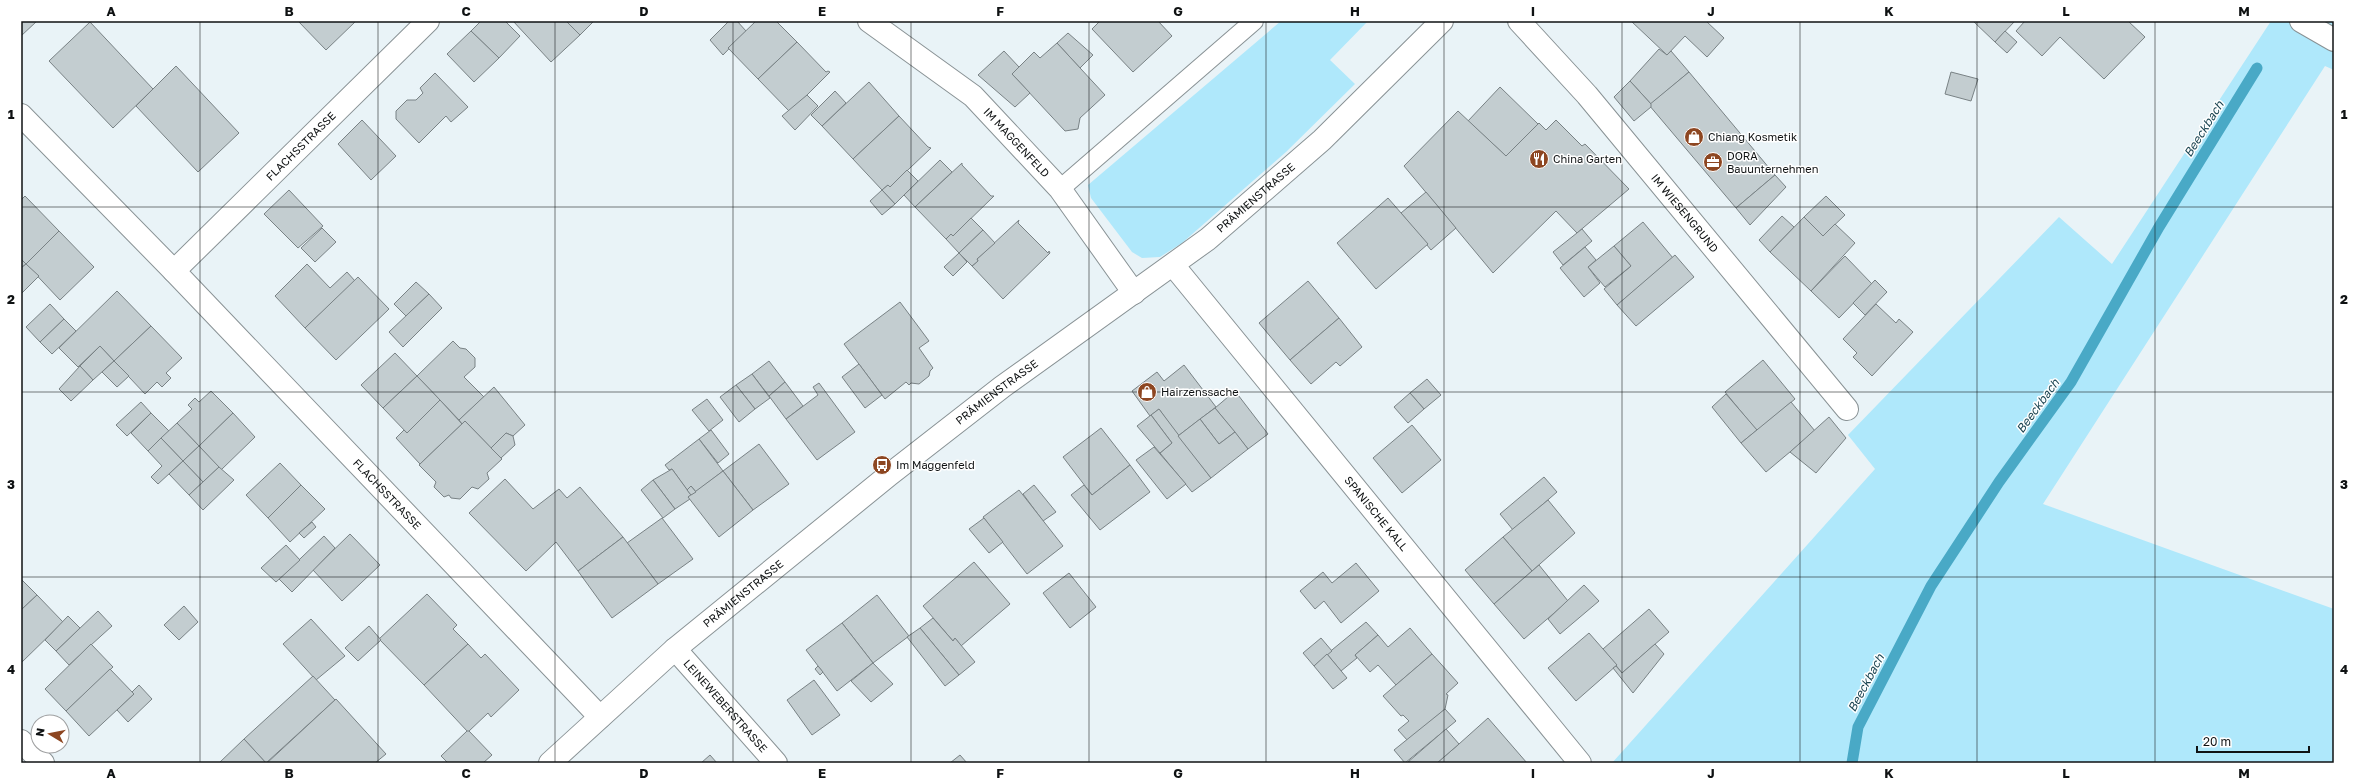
<svg xmlns="http://www.w3.org/2000/svg" width="2355" height="784" font-family="'Golos Text',sans-serif">
	<style>
		.green { fill: #afe8fb }
		.lines { fill: none; stroke-linecap: round; stroke-linejoin: round }
		.stream { stroke: #49a9c6; stroke-width: 11 }
		.building { fill: #c3cdd0; stroke: #798285 }
		.service-casing { stroke: #899295; stroke-width: 20 }
		.minor-casing { stroke: #899295; stroke-width: 24 }
		.tertiary-casing { stroke: #899295; stroke-width: 24 }
		.service { stroke: #fff; stroke-width: 18 }
		.minor { stroke: #fff; stroke-width: 22 }
		.tertiary { stroke: #fff; stroke-width: 22 }
		.grid { fill: none; stroke: #0f1213; stroke-width: 1; stroke-opacity: 0.55 }
		.labels { text-anchor: middle; stroke-width: 3; stroke-linejoin: round; paint-order: stroke }
		.poi-label { font-size: 11px; fill: #0f1213; stroke: #fff; text-anchor: start }
		.street-label { font-size: 11px; fill: #0f1213; stroke: #fff }
		.water-label { font-size: 12px; font-style: italic; fill: #1c4653; stroke: #fff }
		.neatline { fill: none; stroke: #0f1213; stroke-width: 1.5 }
		.grid-label { font-size: 13px; text-anchor: middle; font-weight: bold; fill: #0f1213 }
	</style>
	<rect width="100%" height="100%" fill="#e9f3f7"/>
	<g class="green">
		<polygon points="1281,21 1368,21 1330,60 1355,84 1286,152 1182,243 1160,257 1142,258 1132,252 1091,198 1088,185"/>
		<polygon points="2271,21 2334,21 2334,70 2325,66 2043,504 2334,609 2334,763 1612,763 1875,469 1848,435 2059,217 2112,264"/>
	</g>
	<g class="lines">
		<polyline class="stream" points="1852,763 1858,727 1931,586 1999,482 2071,382 2159,227 2257,68"/>
	</g>
	<g class="building">
		<polygon points="21,21 37,21 21,36"/>
		<polygon points="298,21 356,21 326,50"/>
		<polygon points="481,21 505,21 520,36 499,58 471,31"/>
		<polygon points="513,21 566,21 580,35 551,62"/>
		<polygon points="566,21 594,21 580,35"/>
		<polygon points="729,21 737,21 746,31 723,55 710,40"/>
		<polygon points="756,21 776,21 797,42 758,79 728,48"/>
		<polygon points="1100,21 1158,21 1172,36 1133,72 1092,29"/>
		<polygon points="1631,21 1706,21 1724,38 1707,57 1685,36 1667,55"/>
		<polygon points="1973,21 2015,21 1995,42"/>
		<polygon points="2025,21 2128,21 2145,37 2104,79 2060,37 2042,56 2016,31"/>
		<polygon points="90,22 153,89 113,128 49,61"/>
		<polygon points="471,31 499,58 474,82 447,54"/>
		<polygon points="2005,31 2017,42 2007,53 1995,42"/>
		<polygon points="1068,33 1093,55 1080,68 1057,43"/>
		<polygon points="797,42 826,72 828,71 830,72 790,112 758,79"/>
		<polygon points="1057,43 1105,95 1080,118 1078,129 1065,131 1012,74 1034,52 1040,58"/>
		<polygon points="1659,49 1667,55 1671,51 1689,72 1651,104 1630,81"/>
		<polygon points="1004,51 1019,67 1012,74 1030,93 1015,107 978,75"/>
		<polygon points="176,66 239,133 198,172 136,106"/>
		<polygon points="1689,72 1775,175 1736,208 1649,105"/>
		<polygon points="1951,72 1978,79 1971,101 1945,94"/>
		<polygon points="435,73 468,107 451,122 446,116 419,143 396,119 396,111 407,100 416,100 423,93 420,88"/>
		<polygon points="1630,81 1651,104 1651,107 1634,121 1614,97"/>
		<polygon points="869,82 899,116 853,159 822,126"/>
		<polygon points="1500,87 1538,124 1506,156 1468,121"/>
		<polygon points="835,91 846,103 822,126 811,115"/>
		<polygon points="807,95 818,106 795,130 782,116"/>
		<polygon points="1458,111 1506,156 1539,123 1546,130 1556,120 1582,146 1585,144 1629,189 1577,233 1556,211 1493,273 1404,166"/>
		<polygon points="899,116 928,147 931,148 890,187 888,185 882,190 853,159"/>
		<polygon points="362,120 396,156 371,180 338,144"/>
		<polygon points="940,160 952,172 915,207 904,195"/>
		<polygon points="962,163 962,165 991,196 994,196 953,236 951,234 946,239 915,207"/>
		<polygon points="907,170 918,181 895,204 882,190 888,185 890,187"/>
		<polygon points="1775,175 1786,187 1750,225 1736,208"/>
		<polygon points="289,190 323,226 298,248 264,214"/>
		<polygon points="882,190 895,204 882,215 870,201"/>
		<polygon points="1426,192 1456,228 1431,250 1401,213"/>
		<polygon points="25,196 59,231 26,264 21,259 21,200"/>
		<polygon points="1826,196 1845,215 1823,236 1804,217"/>
		<polygon points="1388,198 1428,244 1376,289 1337,243"/>
		<polygon points="1782,216 1794,227 1770,252 1759,240"/>
		<polygon points="1804,217 1823,236 1835,224 1855,243 1811,291 1770,252"/>
		<polygon points="971,218 983,230 959,253 946,239 951,234 953,236"/>
		<polygon points="1019,220 1018,223 1048,253 1049,251 1050,253 1003,299 972,266 978,261 977,259"/>
		<polygon points="1643,222 1673,258 1617,305 1604,289 1631,266 1614,246"/>
		<polygon points="322,228 336,242 315,262 301,248"/>
		<polygon points="1582,229 1592,241 1563,265 1553,252"/>
		<polygon points="983,230 995,243 977,259 978,261 972,266 959,253"/>
		<polygon points="59,231 94,267 60,300 26,264"/>
		<polygon points="1614,246 1631,266 1605,287 1588,267"/>
		<polygon points="1585,247 1596,260 1588,267 1600,283 1584,297 1560,268"/>
		<polygon points="959,253 967,262 953,276 944,267"/>
		<polygon points="1675,255 1694,277 1636,326 1617,305"/>
		<polygon points="1845,256 1872,284 1839,318 1811,291"/>
		<polygon points="21,259 26,264 21,268"/>
		<polygon points="26,264 39,276 21,294 21,268"/>
		<polygon points="307,264 330,288 347,272 355,281 305,328 275,296"/>
		<polygon points="358,277 389,309 336,360 305,328"/>
		<polygon points="1875,280 1887,292 1865,315 1853,303"/>
		<polygon points="1308,281 1339,318 1290,360 1259,323"/>
		<polygon points="416,282 429,294 406,316 394,304"/>
		<polygon points="117,291 151,326 114,361 100,346 78,367 59,348"/>
		<polygon points="429,294 442,308 403,347 389,332"/>
		<polygon points="900,302 929,341 919,348 933,368 930,371 929,376 919,384 911,383 909,385 906,382 885,399 844,344"/>
		<polygon points="50,304 64,319 40,342 26,327"/>
		<polygon points="1876,304 1896,323 1899,319 1913,332 1872,376 1853,357 1857,353 1843,339"/>
		<polygon points="1339,318 1362,347 1340,366 1336,362 1311,384 1290,360"/>
		<polygon points="64,319 76,331 52,354 40,342"/>
		<polygon points="151,326 182,358 166,373 171,378 162,387 157,382 145,394 114,361"/>
		<polygon points="453,341 460,348 466,349 475,358 475,367 464,377 484,397 459,420 417,376"/>
		<polygon points="100,346 114,361 93,380 80,366"/>
		<polygon points="395,353 417,376 383,408 361,385"/>
		<polygon points="1763,360 1795,399 1757,431 1725,392"/>
		<polygon points="114,361 129,376 117,387 102,372"/>
		<polygon points="769,361 785,382 769,396 752,374"/>
		<polygon points="859,364 882,395 865,408 842,377"/>
		<polygon points="1184,365 1216,407 1178,436 1159,409 1150,416 1132,391 1157,372 1164,381"/>
		<polygon points="80,366 93,380 71,401 59,389"/>
		<polygon points="752,374 770,398 755,409 736,385"/>
		<polygon points="417,376 440,400 407,433 383,408"/>
		<polygon points="1427,379 1441,395 1424,409 1410,393"/>
		<polygon points="785,382 803,406 786,419 769,396"/>
		<polygon points="819,383 855,432 817,460 786,419 818,395 813,387"/>
		<polygon points="736,385 755,409 739,422 720,397"/>
		<polygon points="494,387 525,425 513,436 506,433 491,448 465,421 462,424 459,420"/>
		<polygon points="211,391 233,413 199,446 177,423 192,409 188,405 195,398 199,402"/>
		<polygon points="1235,391 1268,434 1248,449 1215,408"/>
		<polygon points="1410,393 1424,409 1408,423 1394,407"/>
		<polygon points="1726,394 1757,430 1741,443 1712,407"/>
		<polygon points="707,399 723,420 709,431 692,410"/>
		<polygon points="440,400 462,424 420,464 396,438 404,430 407,433"/>
		<polygon points="141,402 151,413 127,436 116,425"/>
		<polygon points="1791,402 1815,431 1766,472 1741,443"/>
		<polygon points="1215,408 1235,432 1219,444 1200,419"/>
		<polygon points="1159,409 1211,478 1192,492 1160,453 1172,443 1151,415"/>
		<polygon points="151,413 169,431 148,451 131,433"/>
		<polygon points="233,413 255,437 221,470 199,446"/>
		<polygon points="1151,415 1172,443 1160,453 1137,426"/>
		<polygon points="1829,417 1846,438 1816,473 1790,452"/>
		<polygon points="1200,419 1219,444 1235,432 1248,449 1211,478 1178,436"/>
		<polygon points="465,421 502,459 487,473 489,479 478,489 472,487 460,499 451,498 449,495 444,497 434,487 436,482 419,465"/>
		<polygon points="177,423 199,446 183,461 161,438"/>
		<polygon points="1412,425 1441,460 1402,493 1373,458"/>
		<polygon points="1101,428 1130,465 1092,495 1063,457"/>
		<polygon points="711,430 729,454 718,463 699,439"/>
		<polygon points="506,433 513,436 515,445 501,458 491,448"/>
		<polygon points="161,438 183,461 158,484 151,477 162,466 148,451"/>
		<polygon points="699,439 723,471 696,492 691,486 687,490 672,469 669,470 665,465"/>
		<polygon points="759,444 789,484 753,510 723,471"/>
		<polygon points="199,446 219,467 203,482 183,461"/>
		<polygon points="1154,447 1186,484 1167,499 1136,460"/>
		<polygon points="183,461 203,482 189,495 169,474"/>
		<polygon points="280,463 301,485 268,518 246,495"/>
		<polygon points="1130,465 1150,492 1100,530 1071,495 1084,485 1092,495"/>
		<polygon points="219,467 234,480 203,510 189,495"/>
		<polygon points="672,469 691,495 688,497 690,499 675,509 653,480"/>
		<polygon points="723,471 753,510 719,537 688,497"/>
		<polygon points="1544,477 1557,492 1513,530 1500,514"/>
		<polygon points="505,479 533,509 559,489 567,498 580,487 623,537 578,571 556,542 526,571 469,513"/>
		<polygon points="653,480 675,509 663,518 641,490"/>
		<polygon points="301,485 325,509 290,542 268,518"/>
		<polygon points="1034,485 1056,512 1043,521 1023,494"/>
		<polygon points="691,486 696,492 691,495 687,490"/>
		<polygon points="1019,490 1063,546 1027,574 983,517"/>
		<polygon points="1548,500 1575,533 1532,571 1503,537"/>
		<polygon points="662,518 693,559 658,584 627,543"/>
		<polygon points="984,518 1003,542 989,553 969,529"/>
		<polygon points="312,522 316,527 304,538 299,533"/>
		<polygon points="350,534 380,565 342,601 313,570"/>
		<polygon points="324,536 335,548 292,592 279,579"/>
		<polygon points="623,537 658,584 612,618 578,571"/>
		<polygon points="1503,537 1532,571 1494,604 1465,570"/>
		<polygon points="286,545 300,560 276,582 261,568"/>
		<polygon points="974,562 1010,604 961,646 955,638 953,641 923,606"/>
		<polygon points="1356,563 1379,591 1341,623 1324,601 1315,609 1300,591 1323,572 1332,583"/>
		<polygon points="1539,565 1568,601 1524,639 1494,604"/>
		<polygon points="1069,573 1096,607 1070,628 1043,593"/>
		<polygon points="21,579 37,595 21,610"/>
		<polygon points="1584,585 1599,601 1560,634 1548,619"/>
		<polygon points="427,594 457,625 453,629 468,644 424,685 379,639"/>
		<polygon points="37,595 63,622 21,663 21,610"/>
		<polygon points="877,595 909,636 873,663 842,623"/>
		<polygon points="184,606 198,622 179,640 164,625"/>
		<polygon points="1649,609 1669,632 1622,673 1603,649"/>
		<polygon points="98,611 112,626 69,665 56,651"/>
		<polygon points="68,616 80,628 56,651 45,640"/>
		<polygon points="933,618 953,641 955,638 975,662 959,675 920,628"/>
		<polygon points="311,619 345,656 316,680 283,644"/>
		<polygon points="1366,622 1378,635 1355,655 1357,658 1341,671 1327,654"/>
		<polygon points="842,623 873,663 837,691 806,650"/>
		<polygon points="369,626 381,640 358,661 345,648"/>
		<polygon points="920,628 959,675 945,686 907,637"/>
		<polygon points="1410,628 1432,654 1396,685 1378,665 1370,672 1355,655 1378,635 1388,647"/>
		<polygon points="1589,633 1617,665 1576,701 1548,668"/>
		<polygon points="1321,638 1332,651 1314,666 1303,653"/>
		<polygon points="91,644 113,667 66,711 45,689"/>
		<polygon points="468,644 481,658 485,654 519,690 491,717 488,713 468,732 424,685"/>
		<polygon points="1655,644 1664,654 1633,693 1613,668 1616,666 1622,673"/>
		<polygon points="1327,654 1347,678 1333,689 1314,666"/>
		<polygon points="1432,654 1458,683 1446,694 1448,695 1445,709 1408,741 1398,730 1409,721 1403,715 1401,716 1383,696"/>
		<polygon points="873,663 893,684 871,702 851,681"/>
		<polygon points="818,666 823,672 820,675 815,669"/>
		<polygon points="110,669 134,694 89,736 66,711"/>
		<polygon points="313,676 335,700 266,763 244,739"/>
		<polygon points="814,680 840,715 812,735 787,700"/>
		<polygon points="139,685 152,699 128,722 117,710 134,694 132,692"/>
		<polygon points="336,699 386,754 375,763 267,763"/>
		<polygon points="1445,709 1456,721 1405,763 1394,750"/>
		<polygon points="1488,718 1527,763 1437,763 1459,744"/>
		<polygon points="1446,729 1459,744 1437,763 1408,762"/>
		<polygon points="467,731 469,731 492,755 483,763 448,763 441,756"/>
		<polygon points="244,739 266,763 219,763"/>
		<polygon points="710,755 717,763 701,763"/>
		<polygon points="960,755 967,763 950,763"/>
	</g>
	<g class="lines">
		<g class="service-casing">
			<polyline id="service" points="1060,189 1254,21"/>
		</g>
		<g class="minor-casing">
			<g id="minor">
				<path id="s1" d="M869,21L973,96L1060,189L1134,293"/>
				<path id="s2" d="M1519,21L1587,95L1847,409"/>
				<polyline points="2301,21 2334,40"/>
				<path id="s3" d="M21,115L174,271L600,717"/>
				<path id="s4" d="M1173,265L1580,763"/>
				<path id="s5" d="M174,271L428,21"/>
				<path id="s6" d="M675,649L776,763"/>
				<polyline points="21,741 43,763"/>
			</g>
		</g>
		<g class="tertiary-casing">
			<g id="tertiary">
				<path id="s7" d="M550,763L675,649L889,475L1002,387L1208,239L1322,140L1442,21"/>
			</g>
		</g>
		<use href="#service" class="service"/>
		<use href="#minor" class="minor"/>
		<use href="#tertiary" class="tertiary"/>
	</g>
	<path class="grid" d="M200,21V763M378,21V763M555,21V763M733,21V763M911,21V763M1089,21V763M1266,21V763M1444,21V763M1622,21V763M1800,21V763M1977,21V763M2155,21V763M21,207H2334M21,392H2334M21,577H2334"/>
	<defs>
		<g id="shop-disc" transform="scale(1)"><circle r="9.5" fill="#8d4621" stroke="#fff"/><path d="M-5-2.5h2.3a2.7 3.5 0 0 1 5.4 0H5L5.5 6h-11ZM-1.5-2.5h3a1.5 2.3 0 0 0-3 0Z" fill="#fff"/></g>
		<g id="restaurant-disc" transform="scale(1)"><circle r="9.5" fill="#8d4621" stroke="#fff"/><path d="M-5-6h1v4h1v-4h1v4h1v-4h1v5L-1.5 .5V6h-2V.5L-5-1ZM5-6V6H3V1.5H1.5Q1.5-4 5-6Z" fill="#fff"/></g>
		<g id="office-disc" transform="scale(1)"><circle r="9.5" fill="#8d4621" stroke="#fff"/><path d="M-6-3h4V-5.5h4V-3h4V5H-6ZM-1-4.5V-3h2v-1.5ZM-6 0V1H6V0Z" fill="#fff"/></g>
		<g id="bus-disc" transform="scale(1)"><circle r="9.5" fill="#8d4621" stroke="#fff"/><path d="M-5-6H5V4H4V6H2V4H-2V6H-4V4H-5ZM-3.5-4V0h7V-4ZM-3.5 1.2v1.5H-2V1.2ZM2 1.2v1.5H3.5V1.2Z" fill="#fff"/></g>
	</defs>
	<g fill-rule="evenodd">
		<use href="#shop-disc" x="1694" y="137"/>
		<use href="#restaurant-disc" x="1539" y="159"/>
		<use href="#office-disc" x="1713" y="162"/>
		<use href="#shop-disc" x="1147" y="392"/>
		<use href="#bus-disc" x="882" y="465"/>
	</g>
	<g class="labels">
		<g class="poi-label">
			<text x="1708" y="141">Chiang Kosmetik</text>
			<text x="1727" y="160">DORA<tspan x="1727" dy="13">Bauunternehmen</tspan></text>
			<text x="1553" y="163">China Garten</text>
			<text x="1161" y="396">Hairzenssache</text>
			<text x="896" y="469">Im Maggenfeld</text>
		</g>
		<g class="street-label">
			<text dy="4" stroke="none"><textPath href="#s1" startOffset="192">IM MAGGENFELD</textPath></text>
			<text dy="4" stroke="none"><textPath href="#s5" startOffset="178">FLACHSSTRASSE</textPath></text>
			<text dy="4" stroke="none"><textPath href="#s7" startOffset="905">PRÄMIENSTRASSE</textPath></text>
			<text dy="4" stroke="none"><textPath href="#s2" startOffset="254">IM WIESENGRUND</textPath></text>
			<text dy="4" stroke="none"><textPath href="#s7" startOffset="581">PRÄMIENSTRASSE</textPath></text>
			<text dy="4" stroke="none"><textPath href="#s3" startOffset="527">FLACHSSTRASSE</textPath></text>
			<text dy="4" stroke="none"><textPath href="#s4" startOffset="321">SPANISCHE KALL</textPath></text>
			<text dy="4" stroke="none"><textPath href="#s7" startOffset="257">PRÄMIENSTRASSE</textPath></text>
			<text dy="4" stroke="none"><textPath href="#s6" startOffset="76">LEINEWEBERSTRASSE</textPath></text>
		</g>
		<g class="water-label">
			<text transform="translate(2204 129) rotate(-58)" y="4">Beeckbach</text>
			<text transform="translate(2038 406) rotate(-54)" y="4">Beeckbach</text>
			<text transform="translate(1866 683) rotate(-62)" y="4">Beeckbach</text>
		</g>
	</g>
	<rect width="2355" height="784" fill="none" stroke="#ffffff" stroke-width="44"/>
	<g transform="translate(50 734) rotate(280)"><circle r="19" fill="#ffffff" stroke="#9fa0a1"/>
	<path d="M0-3L7 15L0 10L-7 15Z" fill="#8d4621"/>
	<text y="-6" font-size="11" font-weight="bold" text-anchor="middle" fill="#0f1213">N</text>
	</g>
	<path d="M2197 746v6h112v-6" fill="none" stroke="#0f1213" stroke-width="2"/>
	<text x="2203" y="746" font-size="12" fill="#0f1213" stroke="#ffffff" stroke-width="3" paint-order="stroke">20 m</text>
	<rect x="22" y="22" width="2311" height="740" class="neatline"/>
	<g class="grid-label">
		<text x="111" y="16">A</text>
		<text x="289" y="16">B</text>
		<text x="466" y="16">C</text>
		<text x="644" y="16">D</text>
		<text x="822" y="16">E</text>
		<text x="1000" y="16">F</text>
		<text x="1178" y="16">G</text>
		<text x="1355" y="16">H</text>
		<text x="1533" y="16">I</text>
		<text x="1711" y="16">J</text>
		<text x="1889" y="16">K</text>
		<text x="2066" y="16">L</text>
		<text x="2244" y="16">M</text>
		<text x="11" y="119">1</text>
		<text x="2344" y="119">1</text>
		<text x="11" y="304">2</text>
		<text x="2344" y="304">2</text>
		<text x="11" y="489">3</text>
		<text x="2344" y="489">3</text>
		<text x="11" y="674">4</text>
		<text x="2344" y="674">4</text>
		<text x="111" y="778">A</text>
		<text x="289" y="778">B</text>
		<text x="466" y="778">C</text>
		<text x="644" y="778">D</text>
		<text x="822" y="778">E</text>
		<text x="1000" y="778">F</text>
		<text x="1178" y="778">G</text>
		<text x="1355" y="778">H</text>
		<text x="1533" y="778">I</text>
		<text x="1711" y="778">J</text>
		<text x="1889" y="778">K</text>
		<text x="2066" y="778">L</text>
		<text x="2244" y="778">M</text>
	</g>
</svg>
